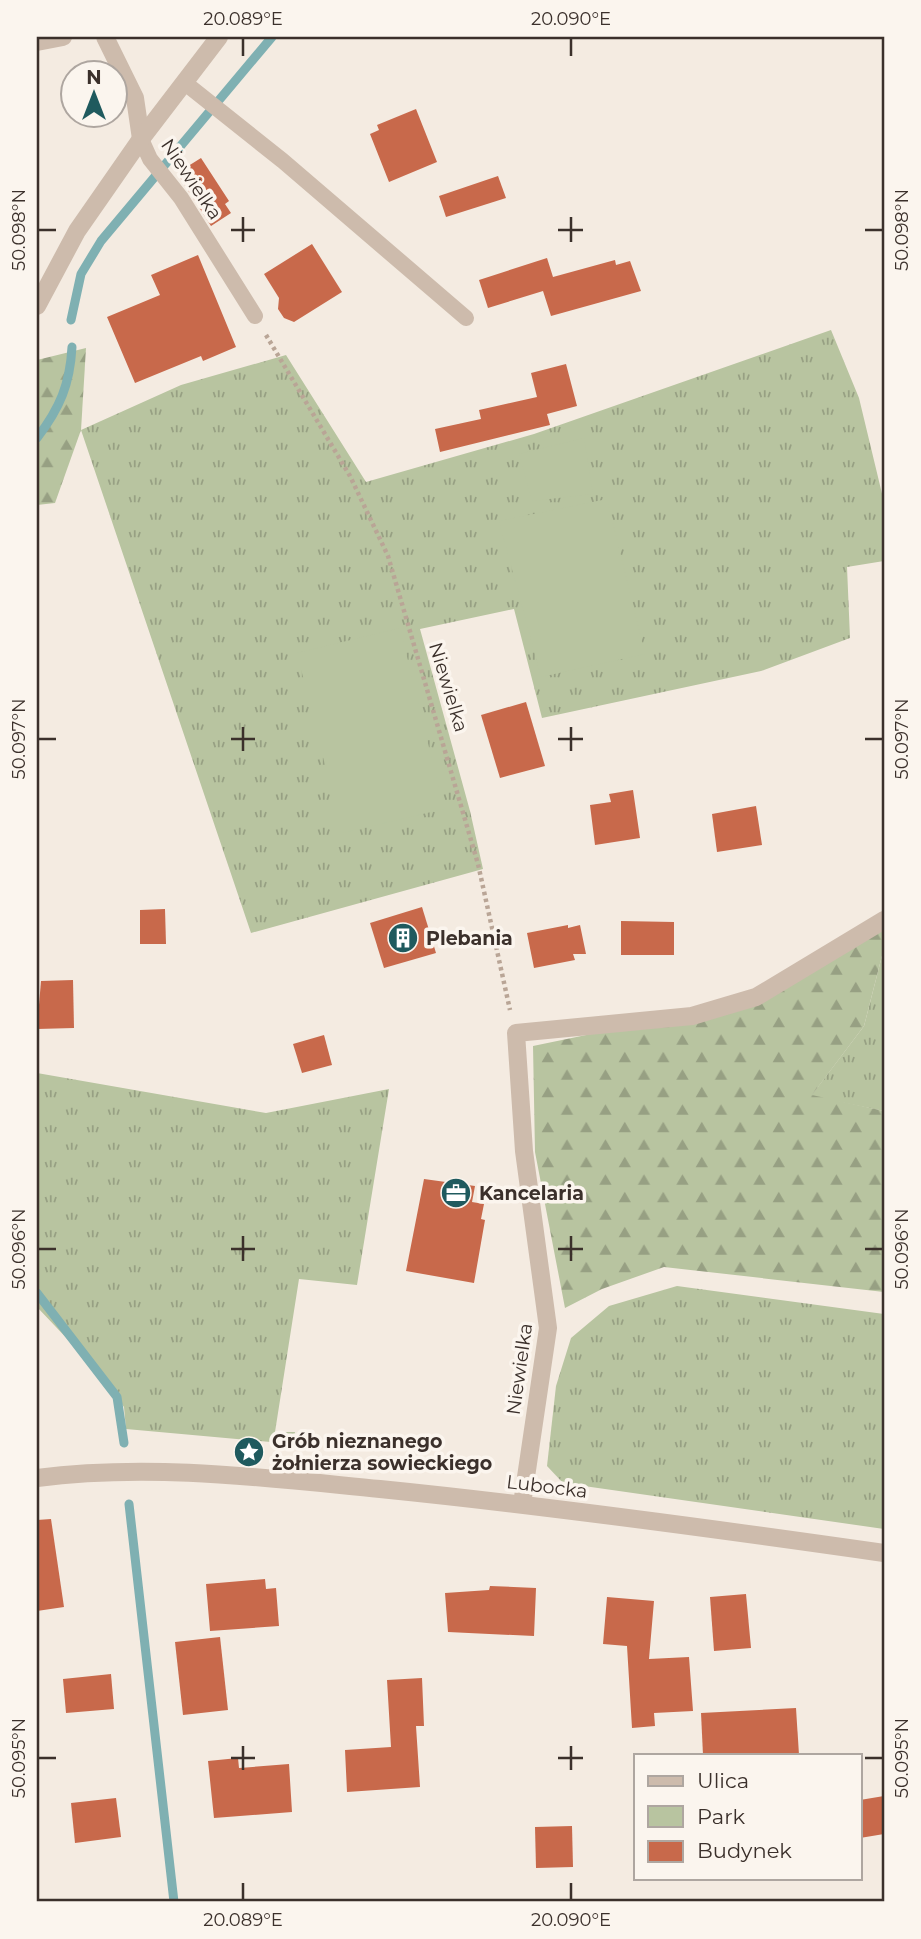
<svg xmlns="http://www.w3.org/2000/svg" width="921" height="1939" font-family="Montserrat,sans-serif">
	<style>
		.grass { fill: url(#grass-tufts) }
		.forest { fill: url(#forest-firs) }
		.park { fill: #b8c4a0 }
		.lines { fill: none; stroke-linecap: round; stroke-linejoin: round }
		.stream { stroke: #7fb0b2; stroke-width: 9 }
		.building { fill: #c8694b }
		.path { stroke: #b9a596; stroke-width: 4.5; stroke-dasharray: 3.5 3.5; stroke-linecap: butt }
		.service { stroke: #cdbbac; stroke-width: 16 }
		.minor { stroke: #cdbbac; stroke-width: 18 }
		.tertiary { stroke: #cdbbac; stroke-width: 18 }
		.ticks { fill: none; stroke: #3b302b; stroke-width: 2.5 }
		.labels { text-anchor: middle; stroke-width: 7; stroke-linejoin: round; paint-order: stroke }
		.street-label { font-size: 19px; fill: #3b302b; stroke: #fbf5ee }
		.poi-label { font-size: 19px; font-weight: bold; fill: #3b302b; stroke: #fbf5ee; text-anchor: start }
		.neatline { fill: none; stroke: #3b302b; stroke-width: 2.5 }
		.ticks-label { font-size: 18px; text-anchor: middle; fill: #3b302b }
	</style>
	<defs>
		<pattern id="grass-tufts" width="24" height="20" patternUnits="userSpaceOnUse" patternTransform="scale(1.75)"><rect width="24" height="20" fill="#b8c4a0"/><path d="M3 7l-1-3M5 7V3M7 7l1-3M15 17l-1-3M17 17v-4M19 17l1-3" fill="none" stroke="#97a083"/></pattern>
		<pattern id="forest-firs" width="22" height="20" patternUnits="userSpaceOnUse" patternTransform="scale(1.75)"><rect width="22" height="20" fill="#b8c4a0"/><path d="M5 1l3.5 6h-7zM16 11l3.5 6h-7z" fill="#97a083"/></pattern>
	</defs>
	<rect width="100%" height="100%" fill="#f4ebe1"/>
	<g class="grass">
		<polygon points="831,330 859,398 884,502 884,561 847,567 850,638 761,671 542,718 514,609 420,629 470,811 483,869 251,933 81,430 181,385 286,355 366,482 534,434"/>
		<polygon points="884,948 884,1111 811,1096 864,1026"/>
		<polygon points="37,1073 266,1113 389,1089 357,1285 299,1279 275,1432 295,1432 293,1444 126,1429 124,1407 92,1365 37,1307"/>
		<polygon points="677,1286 884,1314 884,1529 563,1483 547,1466 556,1386 571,1338 609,1306"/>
	</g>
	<g class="forest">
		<polygon points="86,348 81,430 55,503 37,505 37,360"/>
		<polygon points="884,919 884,948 864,1026 812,1095 884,1111 884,1292 664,1267 602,1289 565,1308 535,1152 533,1046 731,1005"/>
	</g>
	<g class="park">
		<polygon points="584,438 593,494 532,501 519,454"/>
		<polygon points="607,499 645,654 541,677 499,521"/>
		<polygon points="400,628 444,809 342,833 297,653"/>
	</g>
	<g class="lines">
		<g class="stream">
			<polyline points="71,320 81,274 101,241 272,37"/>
			<path d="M37,438C60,408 70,384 72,347"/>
			<polyline points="37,1293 117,1397 124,1443"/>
			<polyline points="129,1504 174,1902"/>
		</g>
	</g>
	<g class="building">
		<polygon points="416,109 437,162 389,182 370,134 379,130 377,125"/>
		<polygon points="201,158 229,201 225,204 231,213 211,226 177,173"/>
		<polygon points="498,176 506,198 446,217 439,196"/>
		<polygon points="312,244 342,292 294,322 284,318 278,309 279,298 264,274"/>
		<polygon points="198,255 236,347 203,361 201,356 135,383 107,317 160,295 151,275"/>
		<polygon points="547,258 553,277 615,260 616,265 630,261 641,291 551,316 543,291 488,308 479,280"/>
		<polygon points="566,364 577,406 547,414 550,425 440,452 435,429 481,419 479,410 537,397 531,373"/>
		<polygon points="526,702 545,766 500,778 481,715"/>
		<polygon points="633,790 640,838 595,845 590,805 611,802 609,794"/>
		<polygon points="756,806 762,845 717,852 712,814"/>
		<polygon points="422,907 436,953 384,968 370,923"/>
		<polygon points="165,909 166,944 140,944 140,910"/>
		<polygon points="621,921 674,922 674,955 621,955"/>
		<polygon points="568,925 568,928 580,925 586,954 573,954 575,960 534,968 527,933"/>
		<polygon points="73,980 74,1028 37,1029 41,981"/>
		<polygon points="324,1035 332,1065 302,1073 293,1044"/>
		<polygon points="424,1179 475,1186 472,1202 484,1204 481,1219 485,1220 474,1283 406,1271"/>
		<polygon points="51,1519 64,1607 37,1611 37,1520"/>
		<polygon points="265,1579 266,1589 276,1588 279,1626 210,1631 206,1584"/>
		<polygon points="490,1586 536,1588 534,1636 448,1632 445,1593 489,1590"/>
		<polygon points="746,1594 751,1648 714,1651 710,1597"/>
		<polygon points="607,1597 654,1601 649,1659 689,1657 693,1711 654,1713 655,1726 632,1728 627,1646 603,1644"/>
		<polygon points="220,1637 228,1710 183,1715 175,1642"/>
		<polygon points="111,1674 114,1709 66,1713 63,1679"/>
		<polygon points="422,1678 424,1726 416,1726 420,1787 347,1792 345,1750 391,1747 387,1680"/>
		<polygon points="796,1708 799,1755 703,1755 701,1713"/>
		<polygon points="238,1758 239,1768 289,1764 292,1812 214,1818 208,1761"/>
		<polygon points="884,1796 884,1834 860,1838 860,1800"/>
		<polygon points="116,1798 121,1837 75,1843 71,1803"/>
		<polygon points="572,1826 573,1867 536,1868 535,1827"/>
	</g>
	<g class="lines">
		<polyline class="path" points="266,335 350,476 388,556 478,864 510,1010"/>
		<g class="service">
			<polyline points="185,83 283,161 466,318"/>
			<polyline points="141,139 150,159 181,198 255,316"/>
		</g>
		<g class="minor">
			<polyline points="105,37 135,98 141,139"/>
			<polyline points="37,42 63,37"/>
			<polyline points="37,306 77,231 141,139 219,37"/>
			<polyline points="522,1504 548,1328 524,1151 516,1033 692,1016 756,997 884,920"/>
		</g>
		<path class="tertiary" d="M37,1478C151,1463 266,1478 380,1489C549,1506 716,1529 884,1553"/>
	</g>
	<path class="ticks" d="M243,38V56M571,38V56M243,217V242M571,217V242M38,230H56M231,230H255M558,230H583M865,230H883M243,727V751M571,727V751M38,739H56M231,739H255M558,739H583M865,739H883M243,1236V1261M571,1236V1261M38,1249H56M231,1249H255M558,1249H583M865,1249H883M243,1746V1770M571,1746V1770M38,1758H56M231,1758H255M558,1758H583M865,1758H883M243,1883V1900M571,1883V1900"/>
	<defs>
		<g id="building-disc" transform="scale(1.575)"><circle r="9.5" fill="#1f5a5e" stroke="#fbf5ee"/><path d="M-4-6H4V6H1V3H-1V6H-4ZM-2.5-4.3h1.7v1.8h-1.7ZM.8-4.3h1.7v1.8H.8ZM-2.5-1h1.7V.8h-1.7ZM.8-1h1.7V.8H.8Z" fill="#fff"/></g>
		<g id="office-disc" transform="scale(1.575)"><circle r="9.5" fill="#1f5a5e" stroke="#fbf5ee"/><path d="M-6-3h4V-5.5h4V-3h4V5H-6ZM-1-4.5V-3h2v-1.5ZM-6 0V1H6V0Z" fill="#fff"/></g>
		<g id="sight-disc" transform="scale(1.575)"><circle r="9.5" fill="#1f5a5e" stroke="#fbf5ee"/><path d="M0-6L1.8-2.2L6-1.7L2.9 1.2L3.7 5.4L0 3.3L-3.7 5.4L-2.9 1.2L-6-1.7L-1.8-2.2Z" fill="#fff"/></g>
	</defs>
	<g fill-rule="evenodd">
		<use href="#building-disc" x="403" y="938"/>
		<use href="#office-disc" x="456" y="1193"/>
		<use href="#sight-disc" x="249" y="1452"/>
	</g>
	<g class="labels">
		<g class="street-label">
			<text transform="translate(192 179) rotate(56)" y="7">Niewielka</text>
			<text transform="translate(449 687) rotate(73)" y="7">Niewielka</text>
			<text transform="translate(519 1369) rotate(-82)" y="7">Niewielka</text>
			<text transform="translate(547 1486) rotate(7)" y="7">Lubocka</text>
		</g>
		<g class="poi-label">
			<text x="426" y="945">Plebania</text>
			<text x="479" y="1200">Kancelaria</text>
			<text x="272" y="1448">Grób nieznanego<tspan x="272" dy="22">żołnierza sowieckiego</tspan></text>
		</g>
	</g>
	<rect width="921" height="1939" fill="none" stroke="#fbf5ee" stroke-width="77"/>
	<rect x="634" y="1754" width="228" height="126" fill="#fbf5ee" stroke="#aea6a0" stroke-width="2"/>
	<rect x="648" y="1776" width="35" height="10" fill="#cdbbac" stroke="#aea6a0" stroke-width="2"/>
	<text x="697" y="1788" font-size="21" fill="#3b302b">Ulica</text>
	<rect x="648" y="1806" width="35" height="21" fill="#b8c4a0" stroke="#aea6a0" stroke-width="2"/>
	<text x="697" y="1824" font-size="21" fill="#3b302b">Park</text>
	<rect x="648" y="1841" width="35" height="21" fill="#c8694b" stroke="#aea6a0" stroke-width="2"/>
	<text x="697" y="1858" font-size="21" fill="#3b302b">Budynek</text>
	<g transform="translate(94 94)"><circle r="33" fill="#fbf5ee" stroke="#aea6a0" stroke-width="2"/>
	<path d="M0-5L12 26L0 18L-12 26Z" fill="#1f5a5e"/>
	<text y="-10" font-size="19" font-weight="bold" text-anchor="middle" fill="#3b302b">N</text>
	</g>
	<rect x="38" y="38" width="845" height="1862" class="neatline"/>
	<g class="ticks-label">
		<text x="243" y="25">20.089°E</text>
		<text x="571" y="25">20.090°E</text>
		<text transform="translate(19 230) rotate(-90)" y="6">50.098°N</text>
		<text transform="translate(902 230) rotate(-90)" y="6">50.098°N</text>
		<text transform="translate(19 739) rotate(-90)" y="6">50.097°N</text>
		<text transform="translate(902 739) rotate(-90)" y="6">50.097°N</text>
		<text transform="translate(19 1249) rotate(-90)" y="6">50.096°N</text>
		<text transform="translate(902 1249) rotate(-90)" y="6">50.096°N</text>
		<text transform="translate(19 1758) rotate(-90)" y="6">50.095°N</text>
		<text transform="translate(902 1758) rotate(-90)" y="6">50.095°N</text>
		<text x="243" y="1926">20.089°E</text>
		<text x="571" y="1926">20.090°E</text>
	</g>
</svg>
